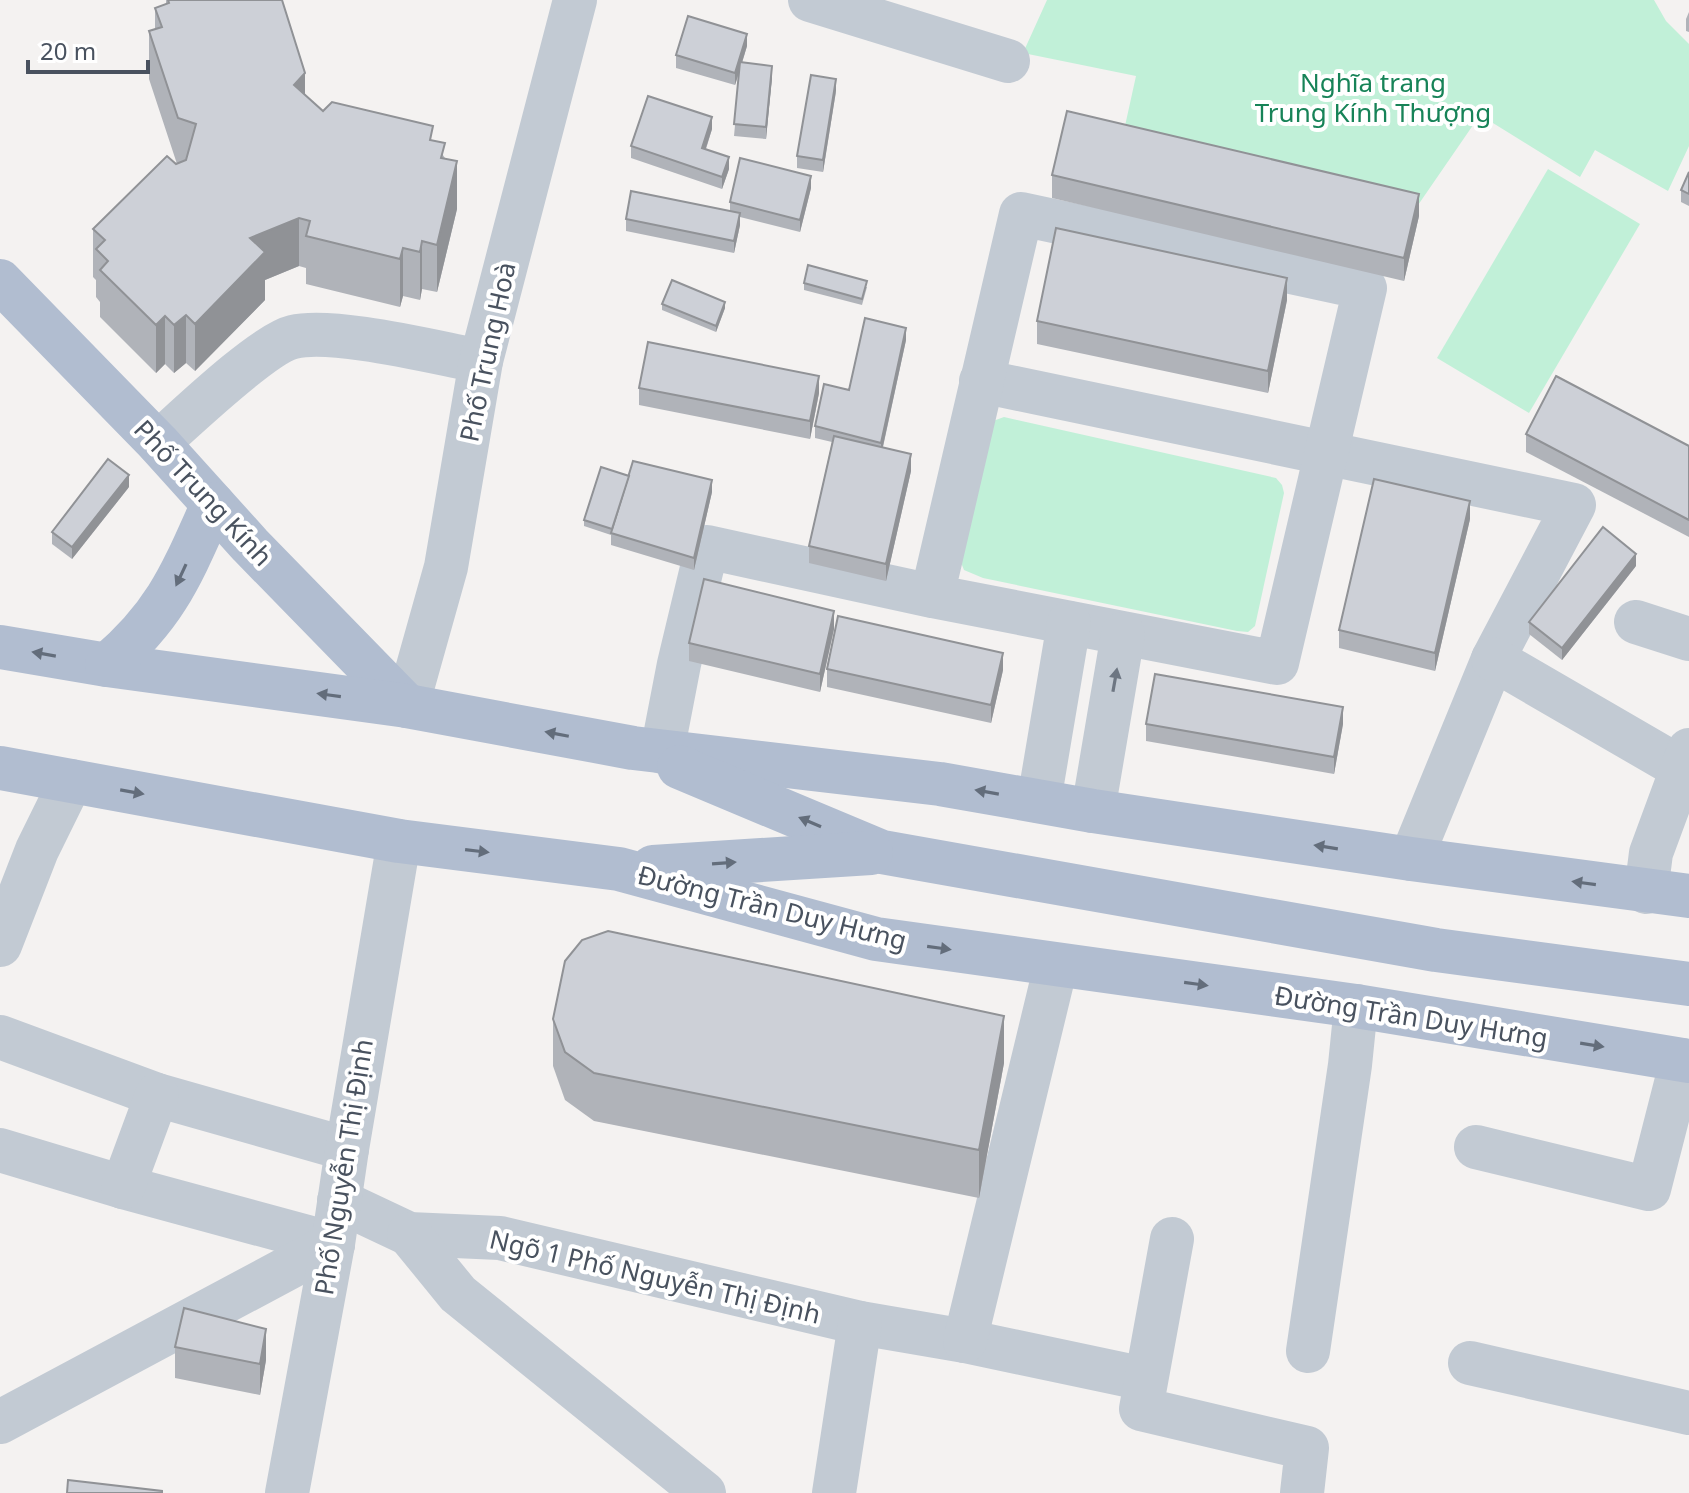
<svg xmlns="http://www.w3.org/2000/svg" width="1689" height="1493" font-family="'Noto Sans',sans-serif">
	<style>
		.green { fill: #c1f0d8 }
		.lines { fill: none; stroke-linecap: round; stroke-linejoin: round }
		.minor { stroke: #c2cad3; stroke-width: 44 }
		.major { stroke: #b1bdd0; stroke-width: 44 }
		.wall { fill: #b0b3b9 }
		.shaded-wall { fill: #909296 }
		.building { fill: #cdd0d7; stroke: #909296; stroke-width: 2 }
		.oneway { fill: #636d7b }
		.oneway2 { fill: #6d7682 }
		.labels { text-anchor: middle; stroke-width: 8; stroke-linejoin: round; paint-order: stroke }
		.park-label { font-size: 26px; fill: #178358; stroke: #fff }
		.street-label { font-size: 26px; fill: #49525f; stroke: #fff }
	</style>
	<rect width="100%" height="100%" fill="#f4f2f1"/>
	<g class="green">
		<polygon points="1047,0 1654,0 1666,21 1689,44 1689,146 1668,191 1595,150 1580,177 1480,115 1416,208 1123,135 1136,76 1023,53"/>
		<polygon points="1548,169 1640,224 1529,413 1437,358"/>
		<polygon points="1004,417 1276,478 1282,485 1284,493 1255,626 1248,632 1237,631 983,578 964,570 960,560 993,421"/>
	</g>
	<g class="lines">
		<g class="minor">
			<polyline points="810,0 1008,61"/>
			<polyline points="981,381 1574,505 1493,659 1411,859"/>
			<path d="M158,443C185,419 263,344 293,337C333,327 437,353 481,361"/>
			<polyline points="1636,622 1689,639"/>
			<polyline points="1493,659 1681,768 1689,769"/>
			<polyline points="407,706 446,567 481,361 575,0"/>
			<polyline points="662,752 679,664 707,547 932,596 1277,663 1365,288 1021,214 932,596"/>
			<polyline points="1039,801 1069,623"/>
			<polyline points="1093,811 1123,634"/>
			<polyline points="1646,892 1651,853 1689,750"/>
			<polyline points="0,945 37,850 71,781"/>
			<polyline points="0,1037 157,1095 347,1149"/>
			<polyline points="1476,1147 1649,1189 1682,1060"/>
			<polyline points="0,1150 123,1187 333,1244"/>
			<polyline points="123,1187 157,1095"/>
			<polyline points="339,1201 409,1234 500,1238 860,1323 965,1341 1145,1379"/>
			<polyline points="409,1234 458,1294 704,1493"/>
			<polyline points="1172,1239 1141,1409 1307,1448 1302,1493"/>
			<polyline points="965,1341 1056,965"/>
			<polyline points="1308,1351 1350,1065 1356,1006"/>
			<polyline points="1470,1363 1689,1413"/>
			<polyline points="0,1422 333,1244"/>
			<polyline points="287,1493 333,1244 347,1149 399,841"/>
			<polyline points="834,1493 860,1323"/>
		</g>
		<g class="major">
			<polyline points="0,281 158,443 250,545 407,706"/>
			<polyline points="0,647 107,665 407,706 633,748 940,784 1093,811 1411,859 1689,896"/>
			<path d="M107,665C167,614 182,573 213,504"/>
			<polyline points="679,767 882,852 1436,950 1689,984"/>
			<polyline points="0,768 399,841 619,869 876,939 1356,1006 1689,1061"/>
			<polyline points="653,867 871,853"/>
		</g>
	</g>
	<g class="wall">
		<polygon points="166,0 282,0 305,95 323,111 433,141 445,158 457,209 437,292 422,289 420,300 403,296 400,307 306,284 306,268 299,266 265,280 265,300 195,371 186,363 174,373 165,364 156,373 100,317 100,302 96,297 96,280 93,277 93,229 177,164 149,79 149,31 155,29 155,8 166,4"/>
		<polygon points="1689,12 1689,32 1686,31 1686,19"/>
		<polygon points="747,46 742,63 772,78 766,139 734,136 740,71 735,85 676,68 676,55"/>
		<polygon points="836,91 823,172 797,168 797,156"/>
		<polygon points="712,129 706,149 729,169 722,189 631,158 631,146"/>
		<polygon points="1689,172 1689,206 1681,202 1681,190"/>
		<polygon points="1052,175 1419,216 1404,281 1052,198"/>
		<polygon points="811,188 800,232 740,217 740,225 734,253 626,231 626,219 730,211 730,202"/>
		<polygon points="804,283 867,287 862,305 804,290"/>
		<polygon points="1287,300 1268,393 1037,344 1037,321"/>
		<polygon points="662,304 725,308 716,332 662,310"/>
		<polygon points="906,340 883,447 911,471 886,581 809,563 809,546 832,442 815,438 815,426 849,390"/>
		<polygon points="639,388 819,393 810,439 639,405"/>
		<polygon points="1526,434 1689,446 1689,537 1526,452"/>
		<polygon points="629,476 712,492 694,570 611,545 611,535 584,526 584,520"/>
		<polygon points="129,487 72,559 52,544 52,532"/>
		<polygon points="1470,519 1435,671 1339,648 1339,630"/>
		<polygon points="1636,566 1562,660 1529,634 1529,622"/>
		<polygon points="834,629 820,692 689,661 689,643"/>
		<polygon points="827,669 1003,670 991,723 827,687"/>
		<polygon points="1146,724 1343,724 1334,774 1146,741"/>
		<polygon points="553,1019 1004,1063 979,1198 594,1121 565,1100 553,1066"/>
		<polygon points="175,1347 266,1360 260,1395 175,1378"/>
	</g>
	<g class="shaded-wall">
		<polygon points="747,34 747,46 735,85 735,73"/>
		<polygon points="772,66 772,78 766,139 766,127"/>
		<polygon points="305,73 305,121 294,85"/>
		<polygon points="836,79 836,91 823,172 823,160"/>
		<polygon points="712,117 712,129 702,160 702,148"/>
		<polygon points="729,157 729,169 722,189 722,177"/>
		<polygon points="457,161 457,209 437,292 437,245"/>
		<polygon points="811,176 811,188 800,232 800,220"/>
		<polygon points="1419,194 1419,216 1404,281 1404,258"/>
		<polygon points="740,213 740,225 734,253 734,241"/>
		<polygon points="299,218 299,266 265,280 265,300 195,371 195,324 250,238"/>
		<polygon points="422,241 422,289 420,300 420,252"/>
		<polygon points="403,248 403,296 400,307 400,259"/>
		<polygon points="1287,278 1287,300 1268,393 1268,371"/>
		<polygon points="725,302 725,308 716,332 716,326"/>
		<polygon points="186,315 186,363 174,373 174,325"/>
		<polygon points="165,316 165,364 156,373 156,325"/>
		<polygon points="906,328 906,340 881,455 881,443"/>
		<polygon points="819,376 819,393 810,439 810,421"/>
		<polygon points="911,454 911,471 886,581 886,564"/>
		<polygon points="129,475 129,487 72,559 72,547"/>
		<polygon points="712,480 712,492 694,570 694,558"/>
		<polygon points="1470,501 1470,519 1435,671 1435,653"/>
		<polygon points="1636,554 1636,566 1562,660 1562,648"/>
		<polygon points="834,611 834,629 820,692 820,674"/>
		<polygon points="1003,653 1003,670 991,723 991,705"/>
		<polygon points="1343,707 1343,724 1334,774 1334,757"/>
		<polygon points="1004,1016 1004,1063 979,1198 979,1150"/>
		<polygon points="266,1329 266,1360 260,1395 260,1364"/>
	</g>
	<g class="building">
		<polygon points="168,0 282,0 305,73 294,85 323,111 332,102 433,126 430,140 445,143 441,158 457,161 437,245 422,241 420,252 403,248 400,259 306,236 310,221 299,218 250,238 265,252 195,324 186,315 174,325 165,316 156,325 100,270 108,261 96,249 105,240 93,229 167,156 176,164 186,160 196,124 178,118 149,31 162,27 155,8 169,3"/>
		<polygon points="688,16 747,34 735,73 676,55"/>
		<polygon points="740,62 772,66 766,127 734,124"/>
		<polygon points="811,75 836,79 823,160 797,156"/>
		<polygon points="648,96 712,117 702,148 729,157 722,177 631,146"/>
		<polygon points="1067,111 1419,194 1404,258 1052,175"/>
		<polygon points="740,158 811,176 800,220 730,202"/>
		<polygon points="1689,172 1689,194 1681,190"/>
		<polygon points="631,191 740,213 734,241 626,219"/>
		<polygon points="1056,228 1287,278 1268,371 1037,321"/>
		<polygon points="808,265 867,281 862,299 804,283"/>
		<polygon points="672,280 725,302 716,326 662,304"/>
		<polygon points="865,318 906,328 881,443 815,426 824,384 849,390"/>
		<polygon points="648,342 819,376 810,421 639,388"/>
		<polygon points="1556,376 1689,446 1689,520 1526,434"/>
		<polygon points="834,436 911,454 886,564 809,546"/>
		<polygon points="108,459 129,475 72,547 52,532"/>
		<polygon points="633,461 712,480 694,558 611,533"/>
		<polygon points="601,467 629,476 612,529 584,520"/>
		<polygon points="1374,479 1470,501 1435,653 1339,630"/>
		<polygon points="1603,527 1636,554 1562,648 1529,622"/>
		<polygon points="704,579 834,611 820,674 689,643"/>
		<polygon points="838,616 1003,653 991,705 827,669"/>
		<polygon points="1155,674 1343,707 1334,757 1146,724"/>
		<polygon points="608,931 1004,1016 979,1150 594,1073 565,1052 553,1019 565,961 582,940"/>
		<polygon points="184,1308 266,1329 260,1364 175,1347"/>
		<polygon points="68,1480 162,1491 162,1493 67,1493"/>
	</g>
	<defs><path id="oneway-solid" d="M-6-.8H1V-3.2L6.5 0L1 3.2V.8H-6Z" transform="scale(2)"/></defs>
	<g class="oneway">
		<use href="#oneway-solid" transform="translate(181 575) rotate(115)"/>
		<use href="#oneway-solid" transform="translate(44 654) rotate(-170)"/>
		<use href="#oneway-solid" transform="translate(329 695) rotate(-172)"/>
		<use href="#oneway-solid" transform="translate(557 734) rotate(-169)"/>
		<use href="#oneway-solid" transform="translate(132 792) rotate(10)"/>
		<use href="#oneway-solid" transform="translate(987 792) rotate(-170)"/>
		<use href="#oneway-solid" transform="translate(810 822) rotate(-157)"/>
		<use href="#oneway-solid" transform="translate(1326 847) rotate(-171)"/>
		<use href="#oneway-solid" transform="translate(477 851) rotate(7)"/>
		<use href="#oneway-solid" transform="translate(724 863) rotate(-4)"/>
		<use href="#oneway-solid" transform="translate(1584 883) rotate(-172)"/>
		<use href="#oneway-solid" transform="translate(939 948) rotate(8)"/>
		<use href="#oneway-solid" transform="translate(1196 984) rotate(8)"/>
		<use href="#oneway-solid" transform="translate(1592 1045) rotate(9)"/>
	</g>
	<use class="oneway2" href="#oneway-solid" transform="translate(1115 680) rotate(-80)"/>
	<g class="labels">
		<g class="park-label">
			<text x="1373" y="92">Nghĩa trang<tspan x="1373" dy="30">Trung Kính Thượng</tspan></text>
		</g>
		<g class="street-label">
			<text transform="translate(488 352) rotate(-78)" y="9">Phố Trung Hoà</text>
			<text transform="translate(203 493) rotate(47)" y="9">Phố Trung Kính</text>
			<text transform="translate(772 908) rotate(14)" y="9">Đường Trần Duy Hưng</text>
			<text transform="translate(1411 1017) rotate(9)" y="9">Đường Trần Duy Hưng</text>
			<text transform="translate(344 1167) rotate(-81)" y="9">Phố Nguyễn Thị Định</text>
			<text transform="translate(655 1277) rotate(13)" y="9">Ngõ 1 Phố Nguyễn Thị Định</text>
		</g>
	</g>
	<path d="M28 60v12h120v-12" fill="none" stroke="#49525f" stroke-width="4"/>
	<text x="40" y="60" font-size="24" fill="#49525f" stroke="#ffffff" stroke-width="6" paint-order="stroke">20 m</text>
</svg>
